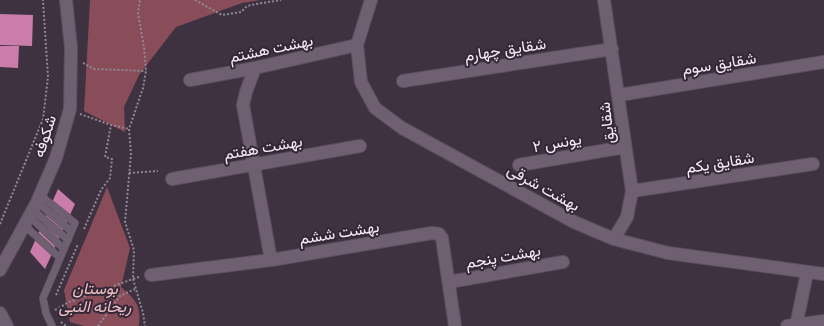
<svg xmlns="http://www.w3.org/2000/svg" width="824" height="326" font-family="'Zilla Slab',Vazirmatn,serif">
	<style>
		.green { fill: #894d5a }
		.building { fill: #ca7dab }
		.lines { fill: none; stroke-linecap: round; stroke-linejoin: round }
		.lane-casing { stroke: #5b505d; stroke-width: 8 }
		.street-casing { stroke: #5b505d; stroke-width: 14 }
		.secondary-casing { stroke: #5b505d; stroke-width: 14 }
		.path { stroke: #928895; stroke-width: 2; stroke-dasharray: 2 2; stroke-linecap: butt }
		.lane { stroke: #6e6071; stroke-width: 7 }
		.street { stroke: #6e6071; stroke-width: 12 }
		.secondary { stroke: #6e6071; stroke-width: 12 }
		.labels { text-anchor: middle; stroke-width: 4; stroke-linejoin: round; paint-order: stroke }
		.street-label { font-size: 16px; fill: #f4ecf6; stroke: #342836 }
		.park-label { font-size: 16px; font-style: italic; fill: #f1c1c9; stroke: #342836 }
	</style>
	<rect width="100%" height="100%" fill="#3e3241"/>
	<g class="green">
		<polygon points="90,0 260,0 242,3 176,27 139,75 124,107 125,132 84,111"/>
		<path d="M107,187L130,248L121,287C136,300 141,305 139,326H84L70,322L64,290Z"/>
	</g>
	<g class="building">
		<polygon points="0,14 33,15 32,46 0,45"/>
		<polygon points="0,46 19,46 18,68 0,67"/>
		<polygon points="58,189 75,204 45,269 30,252"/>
	</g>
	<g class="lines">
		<g class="lane-casing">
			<g id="lane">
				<polyline points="40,195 75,223 43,298 46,313 52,326"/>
				<polyline points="37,202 71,231"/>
				<polyline points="33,210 68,240"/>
				<polyline points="29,216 64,249"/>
				<polyline points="24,225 60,258"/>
			</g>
		</g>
		<g class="street-casing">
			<g id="street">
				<polyline points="604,0 632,191 627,217 614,239"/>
				<polyline points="255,68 246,92 243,105 271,260"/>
				<polyline points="190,80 255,68 357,45"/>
				<polyline points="403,81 612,49"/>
				<polyline points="619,95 824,62"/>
				<polyline points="519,165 625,147"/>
				<polyline points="172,179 360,146"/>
				<polyline points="632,191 813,164"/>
				<polyline points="151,275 271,260 432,233 439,234 442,238 455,326"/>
				<polyline points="449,282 563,262"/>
				<polyline points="787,326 824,321"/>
				<polyline points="796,326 807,273"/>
			</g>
		</g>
		<g class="secondary-casing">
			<g id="secondary">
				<polyline points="371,0 357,45 361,82 375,108 402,128 574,222 614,239 668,253 824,274"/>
				<polyline points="0,270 37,202 56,158 70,109 71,48 66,0"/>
				<polyline points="0,313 7,326"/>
			</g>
		</g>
		<g class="path">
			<polyline points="195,0 222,15 241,12 247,6 256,4 281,0"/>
			<polyline points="83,63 94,69 146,71"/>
			<polyline points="80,114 111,125 129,129"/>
			<polyline points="129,173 158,171"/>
			<polyline points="0,224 43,119 48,77 43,0"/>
			<polyline points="84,229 101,190 110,178 112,159 105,157 111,125"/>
			<polyline points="139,277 133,279 134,250 125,222 131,154 129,129 143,88 146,71 144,47 138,13 140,0"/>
			<polyline points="56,295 78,244"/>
			<polyline points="55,310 69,302 133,279 143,313 145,326"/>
			<polyline points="61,322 66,326"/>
			<polyline points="98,326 120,296 135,289"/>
		</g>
		<use href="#lane" class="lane"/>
		<use href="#street" class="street"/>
		<use href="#secondary" class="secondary"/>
	</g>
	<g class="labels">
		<g class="street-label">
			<text transform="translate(271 48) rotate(-12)" y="6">بهشت هشتم</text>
			<text transform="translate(505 49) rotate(-9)" y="6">شقایق چهارم</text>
			<text transform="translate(719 63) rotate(-9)" y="6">شقایق سوم</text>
			<text transform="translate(606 123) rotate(-97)" y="6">شقایق</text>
			<text transform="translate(44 136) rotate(-72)" y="6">شکوفه</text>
			<text transform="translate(557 142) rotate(-10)" y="6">یونس ۲</text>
			<text transform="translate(263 147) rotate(-10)" y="6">بهشت هفتم</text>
			<text transform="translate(720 162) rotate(-9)" y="6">شقایق یکم</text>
			<text transform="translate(544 187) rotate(29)" y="6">بهشت شرقی</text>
			<text transform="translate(339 232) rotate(-9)" y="6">بهشت ششم</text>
			<text transform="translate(503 256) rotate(-10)" y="6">بهشت پنجم</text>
		</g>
		<g class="park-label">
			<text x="95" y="294">بوستان<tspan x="95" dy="18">ریحانه النبی</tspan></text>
		</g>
	</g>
</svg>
